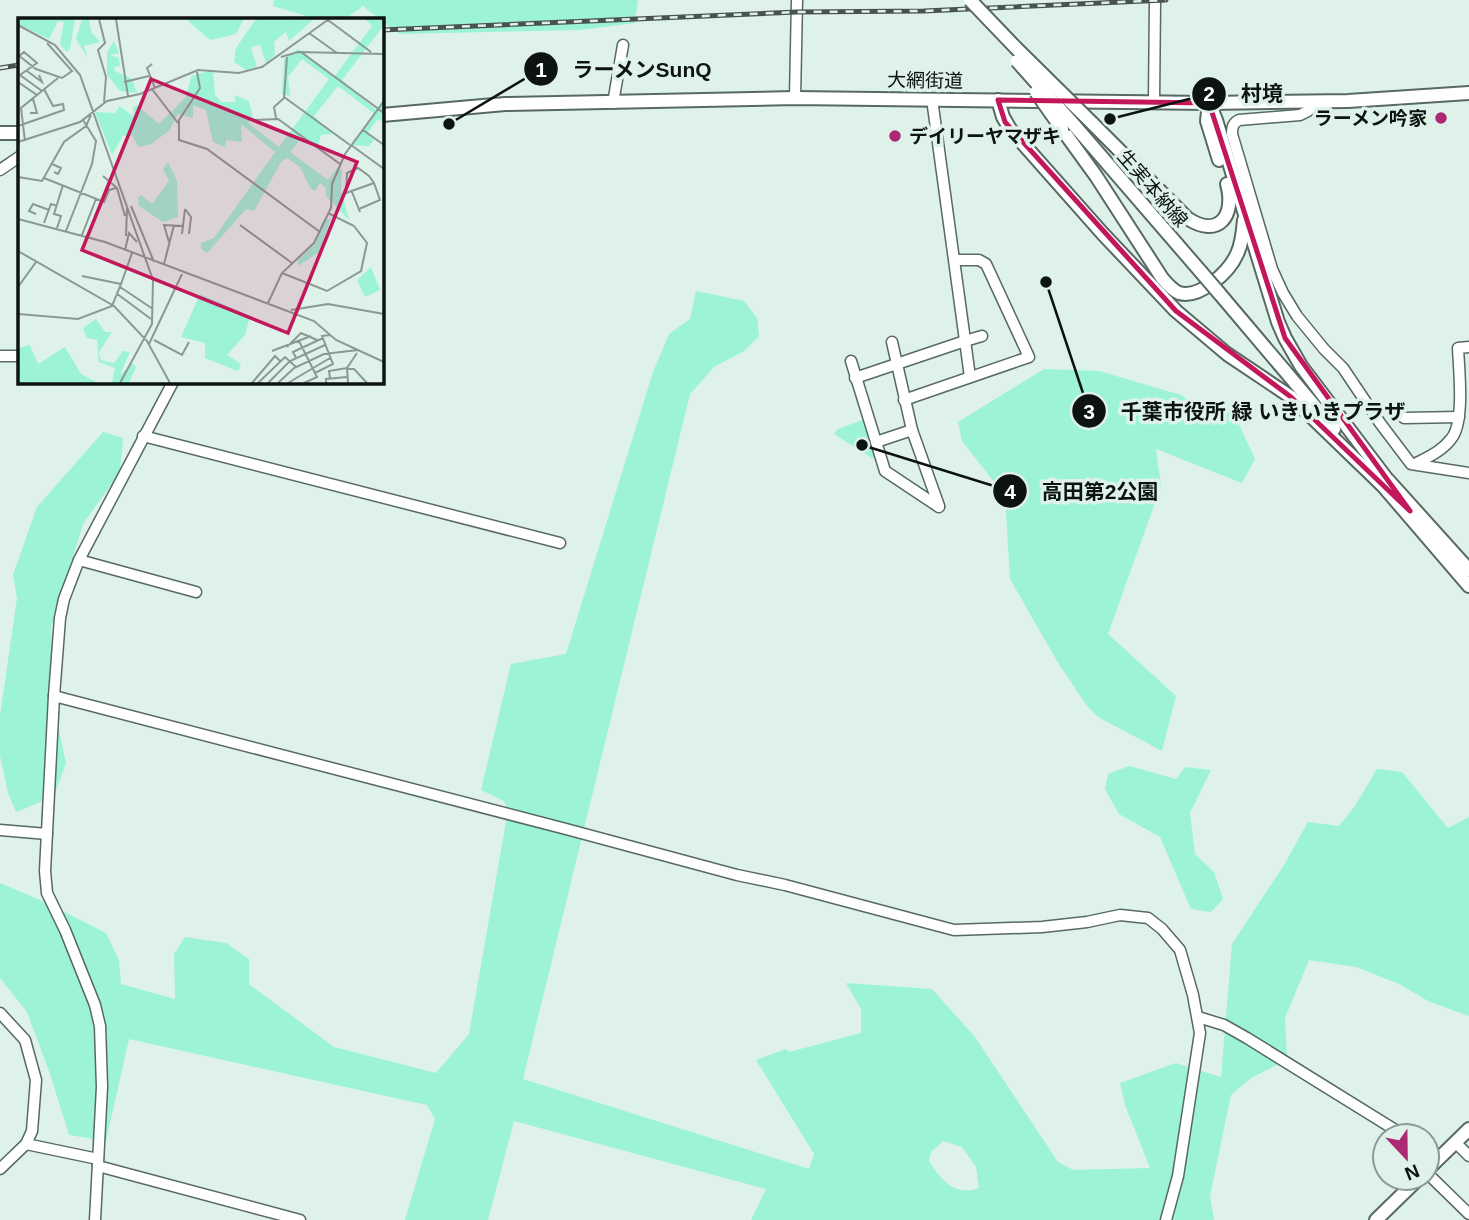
<svg xmlns="http://www.w3.org/2000/svg" width="1469" height="1220" font-family="Arial,'Noto Sans JP',sans-serif">
	<style>
		.green { fill: #9cf3d6; fill-rule: evenodd }
		.lines { fill: none; stroke-linecap: round; stroke-linejoin: round }
		.minor-casing { stroke: #576962; stroke-width: 13 }
		.major-casing { stroke: #576962; stroke-width: 16 }
		.minor { stroke: #fff; stroke-width: 10 }
		.major { stroke: #fff; stroke-width: 12 }
		.rail-casing { stroke: #48534f; stroke-width: 5 }
		.rail { stroke: #def2ea; stroke-width: 2.5; stroke-dasharray: 8; stroke-linecap: butt }
		.major-bridge-casing { stroke: #576962; stroke-width: 16; stroke-linecap: butt }
		.major-bridge { stroke: #fff; stroke-width: 12 }
		.marked { fill: none; stroke: #c2185b; stroke-width: 5; stroke-linejoin: round }
		.poi-dot { fill: #ac2974; stroke: #def2ea; stroke-width: 2.5 }
		.labels { text-anchor: middle; stroke-width: 7; stroke-linejoin: round; paint-order: stroke }
		.street-label { font-size: 19px; fill: #0c1311; stroke: #def2ea }
		.poi-label { font-size: 19px; font-weight: bold; fill: #0c1311; stroke: #def2ea; text-anchor: end }
		.inset-road { fill: none; stroke: #8a9993; stroke-width: 2 }
		.view { fill: #c2185b; fill-opacity: 0.15; stroke: #c2185b; stroke-width: 3.5 }
		.inset-edge { fill: none; stroke: #0c1311; stroke-width: 3.5 }
		.leader { fill: none; stroke: #0c1311; stroke-width: 2.5 }
		.callout-dot { fill: #0c1311; stroke: #def2ea; stroke-width: 2.5 }
		.mark-label { font-size: 21px; text-anchor: middle; font-weight: bold; fill: #fff }
		.callout-label { font-size: 21px; text-anchor: middle; font-weight: bold; fill: #0c1311; stroke: #def2ea; stroke-width: 7; stroke-linejoin: round; paint-order: stroke }
	</style>
	<rect width="100%" height="100%" fill="#def2ea"/>
	<g class="green">
		<polygon points="274,0 638,0 635,23 580,30 399,34 363,6 345,19 317,19 273,6"/>
		<path d="M696,291L744,301L757,318L759,336L744,351L714,367L690,394L523,1079L809,1169L814,1154L756,1060L786,1049L789,1052L861,1033V1009L846,983L932,989L975,1037L1058,1162L1073,1170L1150,1168L1125,1105L1120,1083L1176,1063L1221,1077L1232,944L1284,865L1308,822L1339,826L1355,806L1377,769L1402,772L1448,828L1469,817V1016L1428,1001L1399,984L1356,967L1309,960L1285,1018L1287,1060L1251,1078L1231,1095L1210,1196L1214,1220H751L766,1189L514,1121L488,1220H405L435,1119L427,1105L129,1039L106,1141L69,1135L49,1071L27,1012L0,978V883L47,903L106,933L119,960L121,984L175,999L174,954L185,937L226,943L249,959V984L334,1047L436,1073L469,1034L508,810L504,801L481,790L511,664L566,654L653,372L669,334L690,319ZM943,1141L962,1147L976,1167L979,1188C955,1197 941,1180 929,1161L931,1152Z"/>
		<polygon points="1044,369 1099,371 1181,395 1210,417 1230,405 1255,459 1242,483 1156,449 1161,486 1108,634 1176,696 1162,751 1098,717 1087,706 1057,661 1010,579 1005,496 962,441 958,422"/>
		<polygon points="865,419 877,456 872,458 834,434 838,429"/>
		<polygon points="103,432 123,438 120,472 83,524 51,628 54,707 66,763 55,793 40,802 16,812 8,793 0,756 0,716 17,598 13,575 37,507"/>
		<polygon points="1129,766 1176,779 1185,767 1211,770 1190,813 1195,854 1214,872 1223,899 1211,912 1191,909 1160,837 1119,814 1105,789 1108,774"/>
	</g>
	<g class="lines">
		<g class="minor-casing">
			<g id="minor">
				<polyline points="795,98 797,0"/>
				<polyline points="932,99 970,377"/>
				<path d="M1318,101L1308,111L1300,115L1239,120C1233,123 1232,127 1232,134L1272,269L1283,293L1297,316L1324,349L1343,368L1380,423L1411,464L1469,473"/>
				<polyline points="1154,102 1155,0"/>
				<polyline points="613,103 623,45"/>
				<polyline points="0,170 19,157"/>
				<polyline points="892,342 912,430 939,506"/>
				<polyline points="0,356 19,356"/>
				<polyline points="851,361 885,471 939,507"/>
				<polyline points="855,378 965,341 982,336"/>
				<polyline points="904,400 1029,357 986,264 979,260 955,260"/>
				<polyline points="1404,418 1459,417"/>
				<polyline points="143,436 560,543"/>
				<polyline points="876,442 912,430"/>
				<path d="M1415,464C1428,457 1442,451 1451,439C1465,423 1459,370 1458,348L1469,347"/>
				<polyline points="79,560 196,592"/>
				<polyline points="54,696 566,829 737,875 785,885 954,930 1042,927 1087,922 1120,915 1148,918 1162,929 1180,950 1193,995 1200,1033 1178,1176 1166,1220"/>
				<polyline points="0,830 47,834"/>
				<polyline points="0,1013 25,1040 36,1080 32,1131 26,1144 0,1169"/>
				<polyline points="1198,1017 1224,1025 1247,1038 1405,1136"/>
				<polyline points="1455,1142 1469,1156"/>
				<polyline points="26,1144 98,1159"/>
				<polyline points="1427,1150 1439,1158"/>
				<polyline points="98,1166 300,1220"/>
				<polyline points="1427,1173 1469,1214"/>
				<polyline points="95,1220 102,1087 100,1026 95,1005 65,930 47,893 45,871 54,696 60,618 64,599 79,560 173,382"/>
			</g>
		</g>
		<g class="major-casing">
			<g id="major">
				<polyline points="998,100 1003,117 1010,129 1103,234 1176,311 1227,354 1291,397 1381,484"/>
				<polyline points="1209,103 1216,120 1278,322 1285,338 1301,366 1386,478"/>
				<polyline points="1209,103 1207,121 1219,160"/>
				<polyline points="382,115 505,104 795,98 1209,103 1348,101 1469,93"/>
				<path d="M1092,123L1187,218C1218,239 1236,216 1227,184"/>
				<polyline points="1075,126 1201,272"/>
				<path d="M1062,129L1096,176L1162,278C1167,284 1172,290 1179,293C1200,299 1229,272 1237,254C1242,244 1243,232 1244,220"/>
				<polyline points="0,133 19,133"/>
				<polyline points="1219,293 1334,429"/>
				<polyline points="1378,480 1469,586"/>
				<polyline points="1388,480 1469,570"/>
				<polyline points="1427,1170 1469,1129"/>
				<polyline points="1376,1220 1419,1178"/>
			</g>
		</g>
		<use href="#minor" class="minor"/>
		<use href="#major" class="major"/>
		<g class="rail-casing">
			<g id="rail">
				<polyline points="382,30 797,12 924,11 1166,0"/>
				<polyline points="0,68 19,65"/>
			</g>
		</g>
		<use href="#rail" class="rail"/>
		<g class="major-bridge-casing">
			<g id="major-bridge">
				<polyline points="970,0 1016,48 1092,123"/>
				<polyline points="1017,61 1075,126"/>
				<polyline points="1036,92 1062,129"/>
				<polyline points="1201,272 1219,293"/>
			</g>
		</g>
		<use href="#major-bridge" class="major-bridge"/>
	</g>
	<path class="marked" d="M998,100L1209,103L1285,338L1410,511L1291,397L1176,311L1005,122Z"/>
	<g class="poi-dot">
		<circle cx="1441" cy="118" r="7"/>
		<circle cx="895" cy="136" r="7"/>
	</g>
	<g class="labels">
		<g class="street-label">
			<text transform="translate(925 80) rotate(1)" y="7">大網街道</text>
			<text transform="translate(1153 188) rotate(49)" y="7">生実本納線</text>
		</g>
		<g class="poi-label">
			<text x="1427" y="125">ラーメン吟家</text>
			<text x="909" y="143" text-anchor="start">デイリーヤマザキ</text>
		</g>
	</g>
	<g transform="translate(18 18)">
		<rect width="366" height="366" fill="#def2ea"/>
		<path d="M0,1H57L52,30L49,34L42,26L46,4L40,3L31,21L0,6ZM64,1H71L73,14L82,24L66,28L70,41L58,21ZM168,1H226L218,16L192,22ZM238,1L274,2L296,1L271,23L268,14L256,24L257,37L248,45L242,27L233,29L239,49L228,52L216,44L218,30ZM347,1H366V7L324,62L358,92L366,81V104L360,101L349,115L356,122L351,128L334,127L357,96L320,68L296,98L314,116L303,117L300,128L284,119L272,134L310,162L320,149L324,152L323,172L331,202L308,178V170L302,165L297,173L292,170L282,149L269,140L263,144L236,193L228,191L189,235L183,231V225L196,220L257,134L223,106L224,124L208,122L207,129L195,124L188,92L175,87V100L160,96L151,113L133,126L121,129L114,117L105,118L94,137L77,94L97,95L102,88L115,98V89L119,87L141,106L168,79L173,58L195,52L197,77L204,84H218L216,77L231,83L235,100L230,105L261,129L311,61L284,41L270,59L272,78L264,76L266,41L280,31L316,59L354,8ZM96,23L101,35L92,37L101,40L102,48L96,49L97,53L114,61L119,75L102,73L89,57V34ZM150,144L159,163L160,199L145,204L121,188L120,180L123,177L134,186L151,163L145,151ZM313,200L301,234L280,248V242L298,224L304,204ZM353,249L362,272L347,279L339,262ZM182,276L232,298L227,317L209,337L223,346L220,353L187,340V325L163,319ZM78,301L87,314H94L81,334L83,342L96,345L105,333L112,334L102,357L114,345L118,349L111,365H94L97,350L81,344L79,322L69,320L65,310ZM12,327L20,346L47,329L63,356L80,365H0V330Z" fill="#9cf3d6"/>
		<path class="inset-road" d="M81,1L87,25L80,32L88,59L86,84M98,1L110,78M310,2L353,34M0,7L37,27L62,57L135,262L134,306L102,365M291,15L319,35M283,34L366,95M0,37L18,51L44,60L54,53L29,25M0,39L6,34L19,45L2,57L24,73M263,39L280,34L366,36M134,46L129,50L137,70M9,53L24,64L21,57M179,54L182,70L161,102V122L189,131L302,214M0,64L19,77M106,64L131,58M134,71L160,105M266,79L332,127M12,95H19L15,81M258,100L256,89L266,80L269,39M234,102L260,101L322,146M0,108L46,92L45,86L35,88L26,71M345,112L366,127M7,123L3,90L40,60M0,124L62,104L89,83L122,76L180,52L221,55L244,49L311,1M333,127L366,151M34,146L43,150L40,156L36,154M85,158L99,170L107,198M0,159L24,163L46,124L68,108L73,97M26,160L86,184L91,172L98,170M334,174L342,194M113,188L136,244M167,191L173,199L171,216M341,191L362,182L356,165L351,158L340,150L329,155L328,175L356,165M18,196L11,193L15,186L31,192M0,201L87,224L296,303L318,322L366,344M26,205L33,186L39,188M222,207L274,245M39,210L43,198L36,196L45,167M48,213L74,146L78,123L65,102M164,216L167,191M64,217L78,181M108,218L109,190M151,224L146,207L166,208M107,232L111,215L119,224M0,233L96,288L129,323L152,365M146,246L156,207M264,255L309,273L343,253L349,225L336,208L310,195M103,266L114,235M0,269L18,244M102,269L135,291M98,275L133,301M250,285L264,255L296,225L313,190L314,166L327,136L366,83M273,292L310,286L366,296M0,296L60,301L94,288L103,266L64,258M136,322L164,337L171,324M281,323L299,359L286,365M131,326L164,256M269,329L283,315L299,322M254,333L293,318M278,340L275,334L305,320M329,351H336L349,365M297,355L315,346L304,318L312,317M312,360L311,353L329,350M234,365L257,338L262,343M240,365L267,339L278,349M250,365L272,343L307,327M260,365L276,350L306,336L340,332M270,365L312,340M308,365V361L329,359M330,365L329,350L339,335"/>
		<path class="view" d="M133,61L339,144L270,315L64,232Z"/>
		<rect width="366" height="366" class="inset-edge"/>
	</g>
	<path class="leader" d="M449 124L541 69M1110 119L1209 94M1046 282L1089 411M862 445L1010 491"/>
	<g class="callout-dot">
		<circle cx="449" cy="124" r="7"/>
		<circle cx="1110" cy="119" r="7"/>
		<circle cx="1046" cy="282" r="7"/>
		<circle cx="862" cy="445" r="7"/>
		<circle cx="541" cy="69" r="18"/>
		<circle cx="1209" cy="94" r="18"/>
		<circle cx="1089" cy="411" r="18"/>
		<circle cx="1010" cy="491" r="18"/>
	</g>
	<g class="mark-label">
		<text x="541" y="77">1</text>
		<text x="1209" y="101">2</text>
		<text x="1089" y="419">3</text>
		<text x="1010" y="499">4</text>
	</g>
	<g class="callout-label">
		<text x="642" y="77">ラーメンSunQ</text>
		<text x="1262" y="101">村境</text>
		<text x="1263" y="419">千葉市役所 緑 いきいきプラザ</text>
		<text x="1100" y="499">高田第2公園</text>
	</g>
	<g transform="translate(1406 1157) rotate(158)"><circle r="33" fill="#def2ea" stroke="#8a9993" stroke-width="2"/>
	<path d="M0-5L12 26L0 18L-12 26Z" fill="#ac2974"/>
	<text y="-10" font-size="19" font-weight="bold" text-anchor="middle" fill="#0c1311">N</text>
	</g>
</svg>
